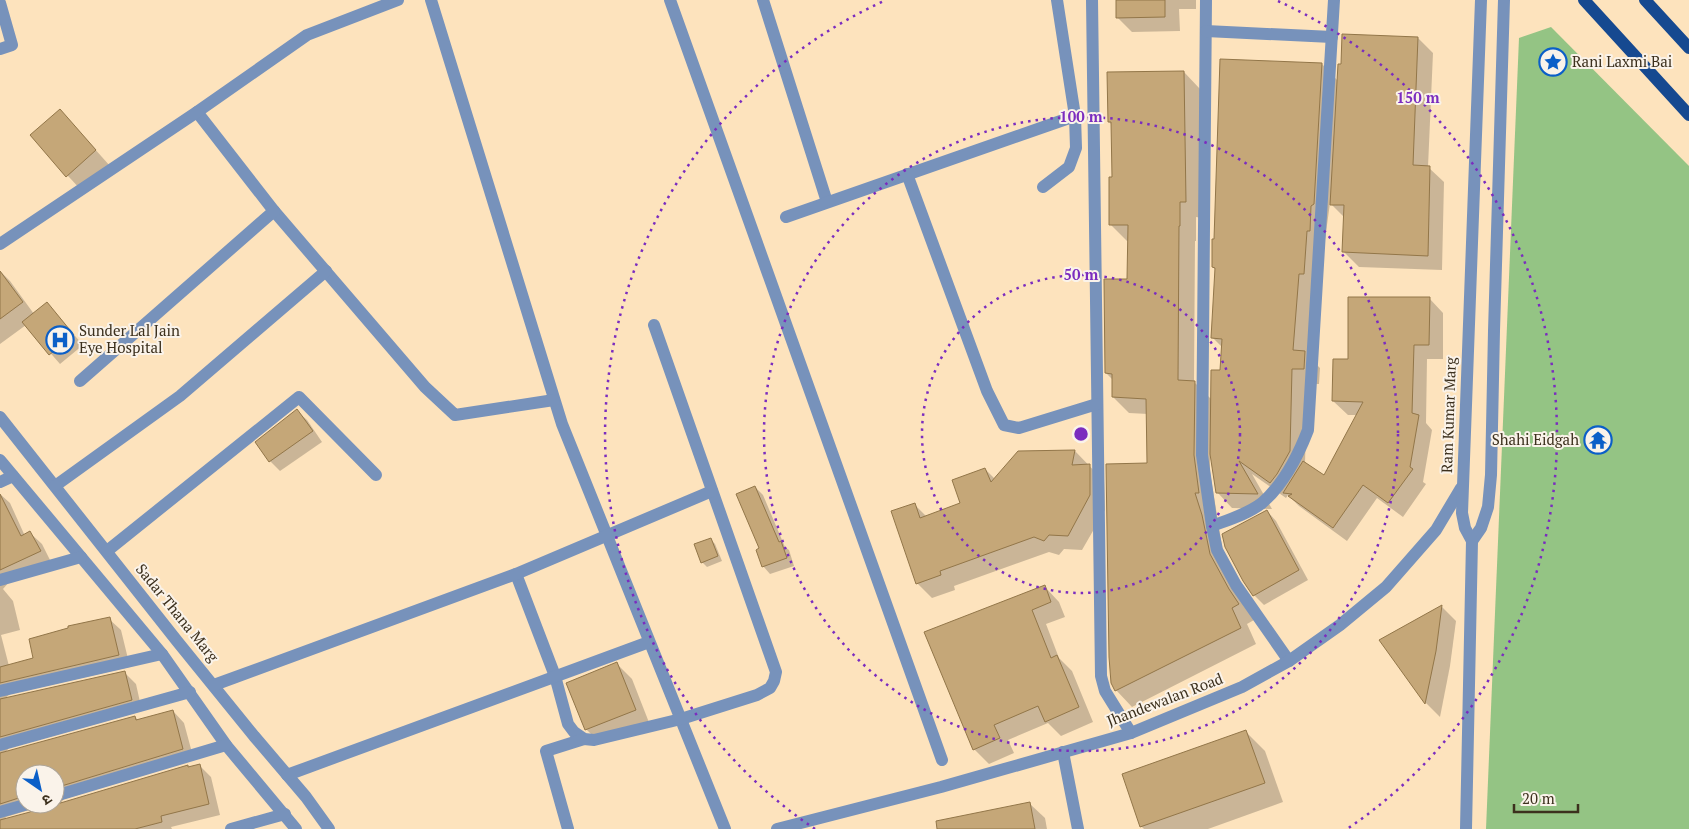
<svg xmlns="http://www.w3.org/2000/svg" width="1689" height="829" font-family="'PT Serif','Noto Sans Devanagari',serif">
	<style>
		.green { fill: #94c484 }
		.shadow { fill: #0003; fill-rule: evenodd }
		.building { fill: #c5a778; stroke: #927649 }
		.lines { fill: none; stroke-linecap: round; stroke-linejoin: round }
		.minor { stroke: #7792bb; stroke-width: 12 }
		.major { stroke: #164990; stroke-width: 12 }
		.ring { fill: none; stroke: #7b2cbf; stroke-width: 2.5; stroke-dasharray: 2.5 5 }
		.labels { text-anchor: middle; stroke-width: 4; stroke-linejoin: round; paint-order: stroke }
		.poi-label { font-size: 15px; fill: #3c301d; stroke: #faf3ea; text-anchor: start }
		.street-label { font-size: 15px; fill: #3c301d; stroke: #faf3ea }
		.centre { fill: #7b2cbf; stroke: #faf3ea; stroke-width: 2.5 }
		.ring-label { font-size: 15px; text-anchor: middle; font-weight: bold; fill: #7b2cbf; stroke: #faf3ea; stroke-width: 4; stroke-linejoin: round; paint-order: stroke }
	</style>
	<rect width="100%" height="100%" fill="#fde3bd"/>
	<polygon class="green" points="1551,27 1689,166 1689,829 1486,829 1519,38"/>
	<g class="shadow">
		<polygon points="1117,0 1196,0 1196,9 1179,9 1180,31 1132,32 1117,17"/>
		<polygon points="1418,38 1433,53 1428,167 1444,182 1442,270 1359,267 1344,252 1345,218 1330,203 1309,357 1320,368 1319,384 1307,384 1305,464 1324,477 1358,415 1348,415 1333,401 1349,360 1429,298 1443,313 1443,359 1427,359 1426,423 1432,430 1423,482 1426,484 1403,517 1377,498 1347,541 1299,506 1288,495 1286,498 1252,474 1272,509 1232,508 1217,492 1211,455 1210,455 1210,472 1226,571 1254,620 1247,624 1256,644 1132,707 1116,690 1148,465 1148,414 1129,413 1113,397 1113,380 1106,373 1128,280 1129,241 1127,241 1110,224 1113,179 1113,126 1109,122 1184,72 1200,89 1202,218 1196,217 1196,241 1195,241 1194,382 1212,400 1221,371 1222,347 1212,337 1216,270 1213,267 1322,64 1338,81"/>
		<polygon points="60,110 110,166 82,191 31,136"/>
		<polygon points="0,271 10,281 34,314 47,304 83,345 60,364 26,325 0,344"/>
		<polygon points="297,411 307,420 322,442 280,471 270,461 257,443"/>
		<polygon points="1075,451 1104,481 1105,510 1082,550 1064,549 1059,555 1049,552 954,586 955,590 932,598 917,583 914,504 927,517 962,504 985,469 995,479"/>
		<polygon points="755,487 763,495 785,547 789,550 794,566 770,574 763,566"/>
		<path d="M0,494L10,503L25,536L30,533L42,544L51,562L9,582L3,589L13,601L20,630L1,635L9,666L35,659L109,619L121,630L130,667L10,694L3,700L124,672L136,684L142,711L9,748L4,754L135,717L138,720L173,711L184,723L194,760L64,799L59,805L200,766L211,777L220,815L171,827L172,829H0ZM25,774H55V804H25ZM39,807L31,813L4,821L6,817Z"/>
		<polygon points="1267,511 1276,521 1308,580 1264,605 1254,595"/>
		<polygon points="710,539 715,544 722,561 707,567 702,562"/>
		<polygon points="1045,587 1059,602 1065,617 1046,624 1059,658 1072,671 1093,722 1061,736 1048,723 1008,740 1014,753 989,764 974,749 926,633"/>
		<polygon points="1442,607 1456,621 1450,666 1440,717 1426,703 1381,641"/>
		<polygon points="617,664 632,679 650,725 601,744 586,729"/>
		<polygon points="1246,732 1265,751 1283,802 1208,829 1144,829 1141,826"/>
		<polygon points="1030,804 1045,818 1047,829 950,829"/>
	</g>
	<g class="building">
		<polygon points="1116,0 1165,0 1165,17 1116,18"/>
		<polygon points="1342,34 1418,37 1413,165 1430,166 1428,256 1342,252 1344,205 1330,205 1338,64 1341,64"/>
		<polygon points="1220,59 1322,63 1314,204 1311,206 1310,231 1307,231 1304,274 1299,274 1293,350 1305,351 1304,369 1292,369 1290,451 1277,474 1270,483 1239,461 1258,494 1216,493 1210,454 1211,370 1220,370 1222,339 1211,338 1215,268 1212,267 1212,239 1214,239"/>
		<polygon points="1184,71 1186,202 1180,202 1180,226 1179,226 1178,380 1195,381 1194,455 1199,493 1195,493 1202,515 1210,554 1229,589 1239,604 1232,608 1241,628 1115,691 1111,683 1109,657 1106,464 1147,463 1146,399 1112,397 1112,374 1105,373 1104,279 1127,279 1128,225 1109,225 1109,177 1112,177 1111,122 1108,122 1107,72"/>
		<polygon points="60,109 96,150 66,177 30,135"/>
		<polygon points="0,271 23,302 0,319"/>
		<polygon points="1348,297 1430,297 1429,345 1414,345 1412,413 1419,415 1410,467 1413,469 1388,503 1363,485 1333,528 1288,496 1292,494 1283,493 1303,461 1324,475 1363,402 1332,401 1333,359 1348,359"/>
		<polygon points="47,302 74,335 49,355 22,322"/>
		<polygon points="297,409 313,431 269,462 255,442"/>
		<polygon points="1075,450 1072,465 1090,464 1090,495 1068,536 1049,535 1044,541 1034,537 940,571 941,575 916,584 891,511 915,503 920,518 960,503 952,480 985,468 991,482 1018,451"/>
		<polygon points="755,486 779,542 781,541 787,558 762,567 756,550 759,548 736,494"/>
		<polygon points="0,494 21,536 30,531 41,551 0,570"/>
		<polygon points="1267,510 1299,570 1253,596 1243,581 1225,547 1222,534"/>
		<polygon points="711,538 718,556 701,563 694,544"/>
		<polygon points="1045,585 1051,602 1032,610 1051,658 1057,655 1079,707 1045,722 1038,706 994,725 1000,738 973,750 924,632"/>
		<polygon points="1442,605 1436,651 1425,704 1379,640"/>
		<polygon points="110,617 119,655 0,683 0,667 33,658 29,639 68,628 68,626"/>
		<polygon points="617,662 636,710 585,730 566,683"/>
		<polygon points="125,671 132,700 0,737 0,699"/>
		<polygon points="173,710 183,749 55,788 55,774 25,774 25,796 0,804 0,753 135,716 136,720"/>
		<polygon points="1246,730 1265,783 1140,827 1122,774"/>
		<polygon points="200,764 209,804 161,816 162,822 135,829 0,829 0,820 30,812 34,809 36,804 57,804 188,765 188,767"/>
		<polygon points="1030,802 1035,829 937,829 936,821"/>
	</g>
	<g class="lines">
		<g class="minor">
			<polyline points="431,0 562,424 725,829"/>
			<polyline points="670,0 942,760"/>
			<polyline points="763,0 827,202"/>
			<polyline points="1092,0 1101,676 1105,691 1131,733"/>
			<polyline points="1206,0 1202,455 1212,526 1217,550 1236,585 1289,661"/>
			<polyline points="0,3 12,45 0,49"/>
			<polyline points="1206,31 1332,37"/>
			<polyline points="197,112 274,211 425,387 455,415 554,400"/>
			<polyline points="907,174 987,391 1004,425 1019,428 1097,404"/>
			<polyline points="1043,187 1069,167 1076,148 1075,116 1057,0"/>
			<polyline points="786,217 1075,116"/>
			<polyline points="0,244 197,112 307,35 398,0"/>
			<polyline points="80,381 274,211"/>
			<polyline points="0,417 177,641 254,736 306,797 329,829"/>
			<polyline points="0,460 162,654 226,745 296,829"/>
			<polyline points="0,482 13,476"/>
			<polyline points="55,486 180,396 326,271"/>
			<path d="M1212,526C1228,520 1248,514 1262,503C1284,484 1298,456 1308,430L1334,0"/>
			<polyline points="1472,541 1481,528 1488,507 1491,475 1494,331 1504,0"/>
			<polyline points="107,551 299,397 376,475"/>
			<polyline points="516,574 555,676 568,724 574,732 584,739 594,740 681,719 757,695 770,688 774,681 776,672 654,325"/>
			<polyline points="0,580 81,557"/>
			<polyline points="214,685 516,574 712,491"/>
			<polyline points="0,691 162,654"/>
			<polyline points="0,745 190,692"/>
			<polyline points="1063,752 1078,829"/>
			<polyline points="287,775 649,642"/>
			<polyline points="55,796 226,745"/>
			<polyline points="0,812 28,804"/>
			<polyline points="231,829 285,814"/>
			<polyline points="568,829 546,751 584,739"/>
			<polyline points="777,829 941,787 1131,733 1242,687 1289,661 1340,625 1386,587 1436,530 1461,488"/>
			<polyline points="1466,829 1472,541 1465,528 1462,513 1481,0"/>
		</g>
		<g class="major">
			<polyline points="1584,0 1689,115"/>
			<polyline points="1645,0 1689,48"/>
		</g>
	</g>
	<g class="ring">
		<circle cx="1081" cy="434" r="159"/>
		<circle cx="1081" cy="434" r="317"/>
		<path d="M815 829A476 476 0 0 1 884 1M1278 1A476 476 0 0 1 1347 829"/>
	</g>
	<defs>
		<g id="sight-ring" transform="scale(1.4375)"><circle r="9.5" fill="#faf3ea" stroke="#0b5fc8" stroke-width="1.5"/><path d="M0-6L1.8-2.2L6-1.7L2.9 1.2L3.7 5.4L0 3.3L-3.7 5.4L-2.9 1.2L-6-1.7L-1.8-2.2Z" fill="#0b5fc8"/></g>
		<g id="hospital-ring" transform="scale(1.4375)"><circle r="9.5" fill="#faf3ea" stroke="#0b5fc8" stroke-width="1.5"/><path d="M-5-5h3v3.5h4V-5h3V5h-3V1.5h-4V5h-3Z" fill="#0b5fc8"/></g>
		<g id="temple-ring" transform="scale(1.4375)"><circle r="9.5" fill="#faf3ea" stroke="#0b5fc8" stroke-width="1.5"/><path d="M0-6L5-2H3V0L6.5 2.5H4V6H1.5V3h-3V6H-4V2.5H-6.5L-3 0V-2H-5Z" fill="#0b5fc8"/></g>
	</defs>
	<g fill-rule="evenodd">
		<use href="#sight-ring" x="1553" y="62"/>
		<use href="#hospital-ring" x="60" y="340"/>
		<use href="#temple-ring" x="1598" y="440"/>
	</g>
	<g class="labels">
		<g class="poi-label">
			<text x="1572" y="67">Rani Laxmi Bai</text>
			<text x="79" y="336">Sunder Lal Jain<tspan x="79" dy="17">Eye Hospital</tspan></text>
			<text x="1579" y="445" text-anchor="end">Shahi Eidgah</text>
		</g>
		<g class="street-label">
			<text transform="translate(1449 415) rotate(-88)" y="5">Ram Kumar Marg</text>
			<text transform="translate(177 613) rotate(51)" y="5">Sadar Thana Marg</text>
			<text transform="translate(1165 700) rotate(-21)" y="5">Jhandewalan Road</text>
		</g>
	</g>
	<circle cx="1081" cy="434" r="8" class="centre"/>
	<g class="ring-label">
		<text x="1418" y="103">150 m</text>
		<text x="1081" y="122">100 m</text>
		<text x="1081" y="280">50 m</text>
	</g>
	<g transform="translate(40 789) rotate(146)"><circle r="24" fill="#faf3ea" stroke="#aea598"/>
	<path d="M0-4L9 19L0 12L-9 19Z" fill="#0b5fc8"/>
	<text y="-8" font-size="14" font-weight="bold" text-anchor="middle" fill="#3c301d">उ</text>
	</g>
	<path d="M1514 804v8h64v-8" fill="none" stroke="#3c301d" stroke-width="2.5"/>
	<text x="1522" y="804" font-size="15" fill="#3c301d" stroke="#faf3ea" stroke-width="4" paint-order="stroke">20 m</text>
</svg>
